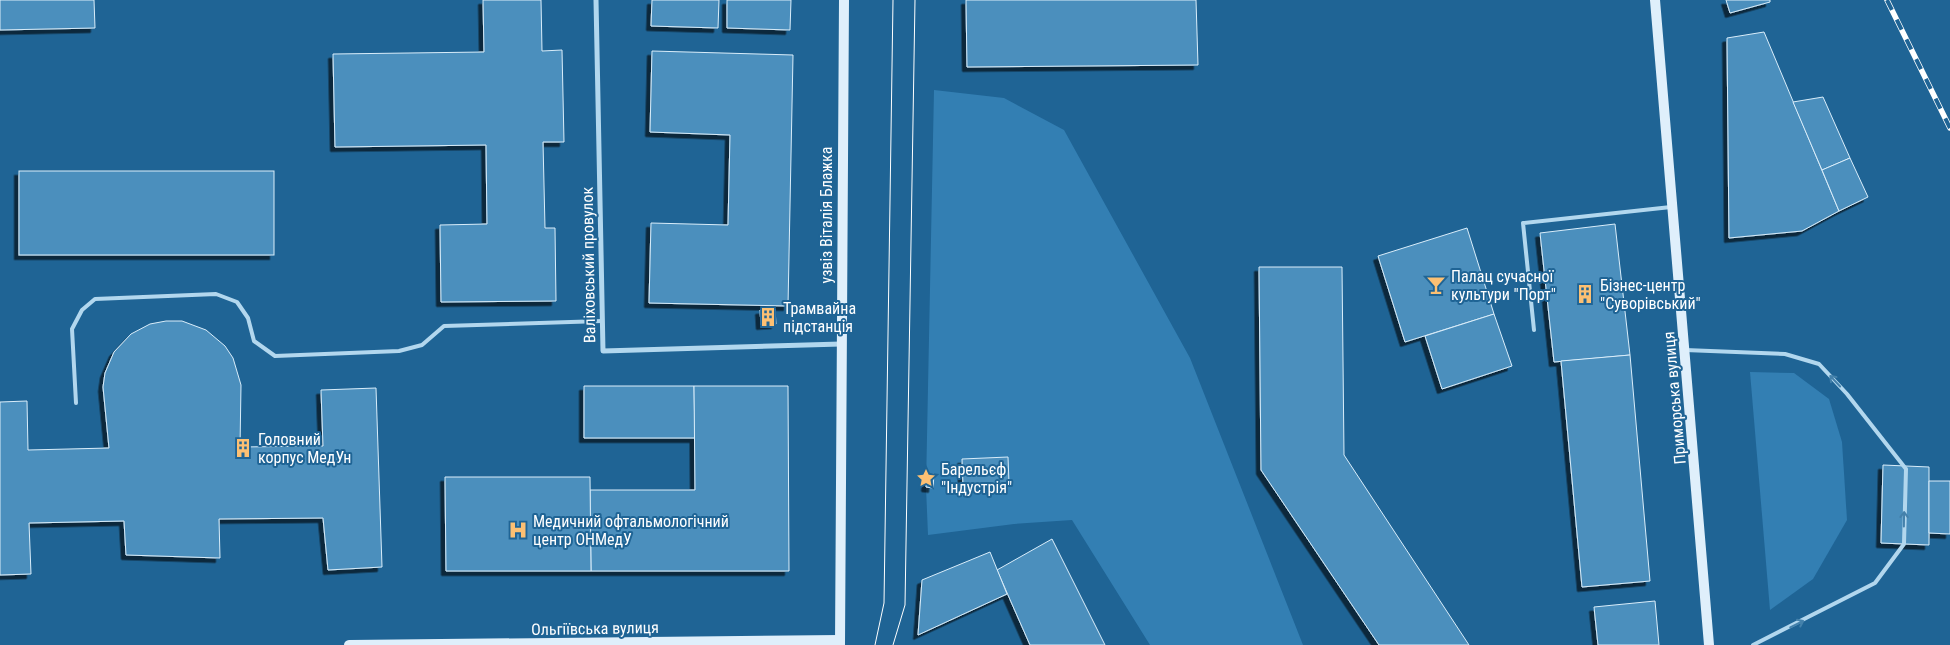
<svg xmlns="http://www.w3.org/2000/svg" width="1950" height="645" font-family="'Roboto Condensed',sans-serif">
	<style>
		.green { fill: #337fb3 }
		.building { fill: #4c8fbd; stroke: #d9edfa; filter: url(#shadow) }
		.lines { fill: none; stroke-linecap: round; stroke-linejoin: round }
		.lane { stroke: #b2d7ee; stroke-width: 4 }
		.street { stroke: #b2d7ee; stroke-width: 5 }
		.secondary { stroke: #dfeffb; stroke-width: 10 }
		.tram { stroke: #fff; stroke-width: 1 }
		.rail-casing { stroke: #fff; stroke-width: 5.5 }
		.rail { stroke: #1f6495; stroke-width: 4; stroke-dasharray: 11; stroke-linecap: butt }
		.oneway { stroke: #4481ab }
		.labels { text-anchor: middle; stroke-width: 4; stroke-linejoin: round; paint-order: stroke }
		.street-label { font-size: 16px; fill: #fff; stroke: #1f6495 }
		.poi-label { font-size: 16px; fill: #fff; stroke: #1f6495; text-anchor: start }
	</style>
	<defs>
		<filter id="shadow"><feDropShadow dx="-4.5" dy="4.5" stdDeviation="0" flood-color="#0009"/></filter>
	</defs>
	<rect width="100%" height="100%" fill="#1f6495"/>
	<g class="green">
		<polygon points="934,90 1004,98 1064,130 1190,358 1303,645 1150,645 1072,520 1014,524 928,535 926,487"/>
		<polygon points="1750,372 1794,373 1829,399 1842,442 1847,520 1813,579 1770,610"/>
	</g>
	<g class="building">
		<polygon points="0,0 94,0 95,28 0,30"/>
		<polygon points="483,0 541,0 542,51 562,50 564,142 543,142 545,228 555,228 556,301 441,302 440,225 487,224 486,145 335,147 333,54 484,52"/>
		<polygon points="652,0 719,0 718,28 651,26"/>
		<polygon points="727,0 791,0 790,30 727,28"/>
		<polygon points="966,0 1196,0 1198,65 967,67"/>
		<polygon points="1726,0 1770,0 1770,2 1730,13"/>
		<polygon points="1764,32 1839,211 1802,231 1729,238 1727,38"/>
		<polygon points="652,51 793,55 788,306 649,303 651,223 728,225 730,135 650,132"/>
		<polygon points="1823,97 1850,158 1822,170 1793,102"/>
		<polygon points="1850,158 1868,197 1839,211 1822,170"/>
		<rect x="19" y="171" width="255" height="84"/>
		<polygon points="1615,224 1630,355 1554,362 1540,233"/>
		<polygon points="1467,228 1494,314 1405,342 1378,256"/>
		<polygon points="1259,267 1342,267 1344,455 1469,645 1379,645 1261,470"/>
		<polygon points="775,309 776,324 761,325 760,310"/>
		<polygon points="1494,314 1512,366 1442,389 1425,336"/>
		<polygon points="166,321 182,321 206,330 225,346 233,358 241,385 240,447 323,446 321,390 376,388 382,567 328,570 323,518 219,519 220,558 126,555 124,521 29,523 31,574 0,575 0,402 27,401 28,450 109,448 103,387 105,373 114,352 131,334 150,324"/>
		<polygon points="1630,355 1650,581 1582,587 1561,361"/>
		<polygon points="584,386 694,386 695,438 584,438"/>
		<polygon points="694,386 788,386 789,571 591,571 590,490 695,490"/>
		<polygon points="1008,457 1009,483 963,485 962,459"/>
		<polygon points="1883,465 1929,467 1929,545 1881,543"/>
		<polygon points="927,474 934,474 933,488 926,487"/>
		<polygon points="445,477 590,477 591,571 446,571"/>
		<polygon points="1929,481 1950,481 1950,534 1929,533"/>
		<polygon points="1052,539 1105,645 1030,645 997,570"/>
		<polygon points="990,552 1007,594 918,635 922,580"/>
		<polygon points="1655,601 1659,645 1598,645 1594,607"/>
	</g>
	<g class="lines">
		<g class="lane">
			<polyline points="1534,330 1523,223 1671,207"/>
			<polyline points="1685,350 1785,354 1819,364 1847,394 1906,469 1904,544 1875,583 1753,645"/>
			<polyline points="76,403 72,329 82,310 95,299 216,294 237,302 248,318 254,341 275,356 399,351 422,345 444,326 602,321"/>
		</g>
		<polyline class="street" points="596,0 603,351 841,344"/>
		<g class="secondary">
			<polyline points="1655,0 1709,645"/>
			<polyline points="349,645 840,640"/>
			<polyline points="840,645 844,0"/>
		</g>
		<g class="tram">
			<polyline points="875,645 884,603 893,0"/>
			<polyline points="893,645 905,605 915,0"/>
		</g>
		<g class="rail-casing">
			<polyline id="rail" points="1887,0 1950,128"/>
		</g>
		<use href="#rail" class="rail"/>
	</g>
	<defs><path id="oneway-shaft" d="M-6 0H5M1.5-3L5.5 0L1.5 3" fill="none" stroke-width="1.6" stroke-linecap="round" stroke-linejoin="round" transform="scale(1.25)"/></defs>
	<g class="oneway">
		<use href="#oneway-shaft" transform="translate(1835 381) rotate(-133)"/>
		<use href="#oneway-shaft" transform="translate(1904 519) rotate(-89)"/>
		<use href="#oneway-shaft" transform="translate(1797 624) rotate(-26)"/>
	</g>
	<defs>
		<g id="bar-bare" transform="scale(1.5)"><path d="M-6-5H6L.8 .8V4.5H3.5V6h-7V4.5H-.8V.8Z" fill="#fcc073" stroke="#1f6495" stroke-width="2.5" paint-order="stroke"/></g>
		<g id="building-bare" transform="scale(1.5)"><path d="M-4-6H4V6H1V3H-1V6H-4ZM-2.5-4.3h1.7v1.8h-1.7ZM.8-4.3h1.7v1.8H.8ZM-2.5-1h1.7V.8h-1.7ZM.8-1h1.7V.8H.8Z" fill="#fcc073" stroke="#1f6495" stroke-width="2.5" paint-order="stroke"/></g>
		<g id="sight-bare" transform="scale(1.5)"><path d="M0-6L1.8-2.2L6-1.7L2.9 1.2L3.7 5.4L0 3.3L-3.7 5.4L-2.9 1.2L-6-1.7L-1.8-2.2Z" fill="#fcc073" stroke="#1f6495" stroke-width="2.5" paint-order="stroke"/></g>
		<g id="hospital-bare" transform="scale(1.5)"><path d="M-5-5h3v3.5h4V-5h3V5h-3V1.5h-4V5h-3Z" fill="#fcc073" stroke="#1f6495" stroke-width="2.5" paint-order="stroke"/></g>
	</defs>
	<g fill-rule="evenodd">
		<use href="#bar-bare" x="1436" y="285"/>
		<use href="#building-bare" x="1585" y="294"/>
		<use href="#building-bare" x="768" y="317"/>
		<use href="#building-bare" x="243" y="448"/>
		<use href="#sight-bare" x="926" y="478"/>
		<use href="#hospital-bare" x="518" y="530"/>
	</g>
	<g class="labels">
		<g class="street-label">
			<text transform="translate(826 215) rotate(-90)" y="6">узвіз Віталія Блажка</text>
			<text transform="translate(588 265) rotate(-91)" y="6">Валіховський провулок</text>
			<text transform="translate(1674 398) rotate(-95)" y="6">Приморська вулиця</text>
			<text transform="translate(595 628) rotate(-1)" y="6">Ольгіївська вулиця</text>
		</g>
		<g class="poi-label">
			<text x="1451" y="282">Палац сучасної<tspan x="1451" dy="18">культури "Порт"</tspan></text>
			<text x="1600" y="291">Бізнес-центр<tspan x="1600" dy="18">"Суворівський"</tspan></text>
			<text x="783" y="314">Трамвайна<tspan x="783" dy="18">підстанція</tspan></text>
			<text x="258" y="445">Головний<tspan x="258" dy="18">корпус МедУн</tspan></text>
			<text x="941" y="475">Барельєф<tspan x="941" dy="18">"Індустрія"</tspan></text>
			<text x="533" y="527">Медичний офтальмологічний<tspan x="533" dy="18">центр ОНМедУ</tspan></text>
		</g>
	</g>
</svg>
